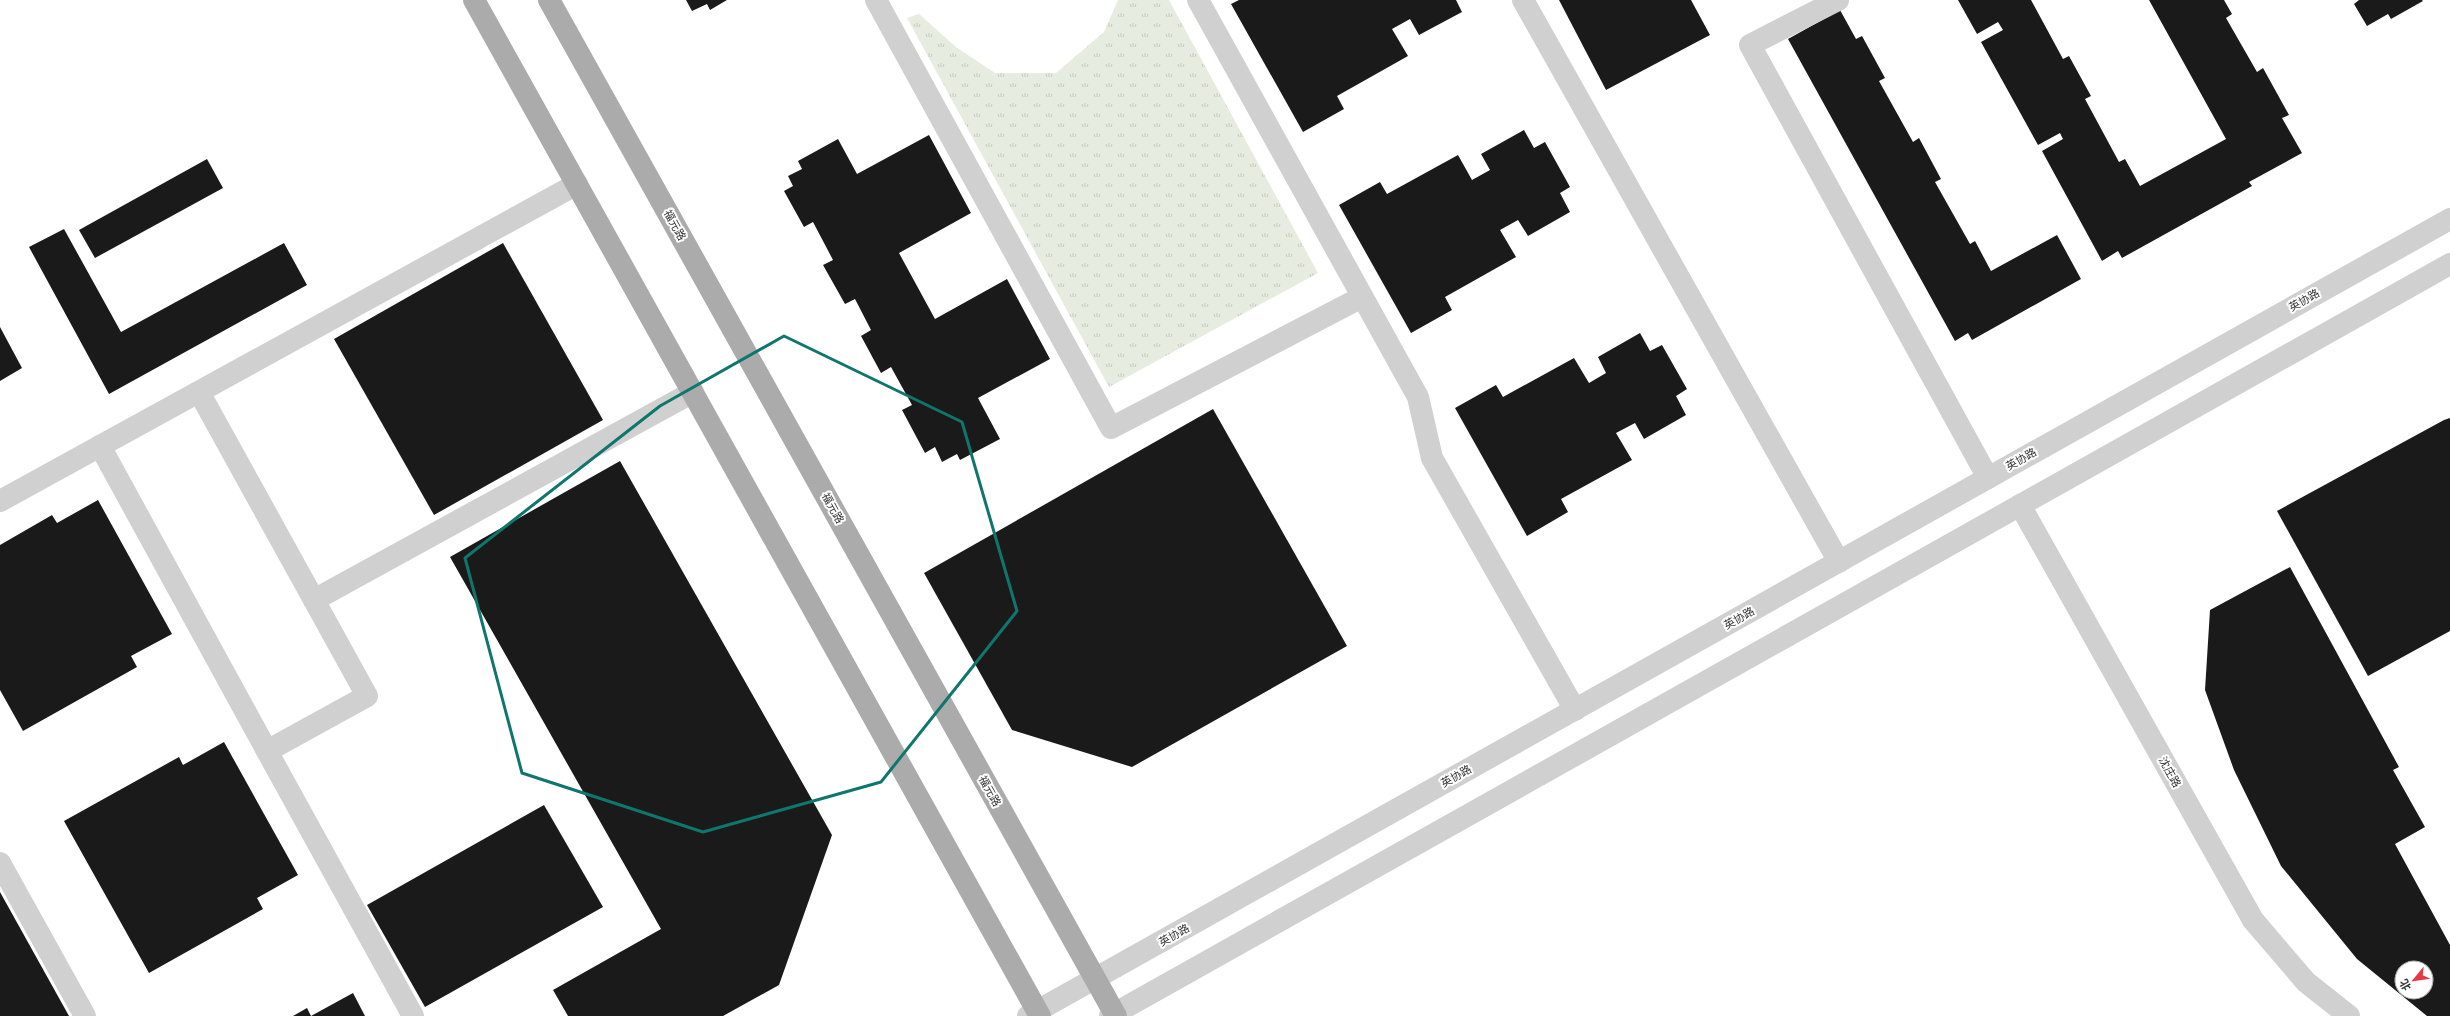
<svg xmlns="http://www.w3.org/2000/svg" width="2450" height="1016" font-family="Karla,'Noto Sans SC',sans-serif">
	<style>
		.grass { fill: url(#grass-tufts) }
		.building { fill: #1a1a1a; fill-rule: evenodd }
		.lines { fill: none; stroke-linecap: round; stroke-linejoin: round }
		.minor { stroke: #d0d0d0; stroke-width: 22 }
		.major { stroke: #ababab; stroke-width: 22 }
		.marked { fill: none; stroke: #0f766e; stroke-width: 3; stroke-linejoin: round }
		.labels { text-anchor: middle; stroke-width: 4; stroke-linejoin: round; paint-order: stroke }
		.street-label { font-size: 11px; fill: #333; stroke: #fff }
	</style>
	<defs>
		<pattern id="grass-tufts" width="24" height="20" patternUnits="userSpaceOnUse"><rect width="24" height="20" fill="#e6ecdf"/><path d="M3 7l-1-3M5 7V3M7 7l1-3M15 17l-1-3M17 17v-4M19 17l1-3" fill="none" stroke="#c6cbc0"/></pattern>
	</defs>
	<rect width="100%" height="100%" fill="#fff"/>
	<polygon class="grass" points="1118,0 1169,0 1318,273 1109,387 907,18 919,14 956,47 995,73 1056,73 1104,32"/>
	<g class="building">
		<polygon points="686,0 727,0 710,10 707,4 692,11"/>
		<polygon points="1239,0 1456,0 1462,12 1419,35 1410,19 1392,29 1408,56 1337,96 1344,109 1303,132 1231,4"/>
		<polygon points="1559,0 1691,0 1710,35 1606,90"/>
		<polygon points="1958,0 2031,0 2063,59 2069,56 2091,96 2085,99 2119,162 2125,159 2140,186 2226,139 2149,0 2224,0 2232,14 2226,18 2257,72 2263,68 2289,115 2282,118 2302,153 2249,182 2252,186 2122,258 2118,251 2102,261 2042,151 2063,139 2060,133 2038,145 1981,42 2003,30 1998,22 1977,34"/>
		<polygon points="2359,0 2422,0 2423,1 2391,19 2388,14 2367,26 2354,4"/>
		<polygon points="1840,10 1856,39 1862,36 1885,78 1879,81 1913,142 1919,138 1941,179 1935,182 1970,244 1975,241 1991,271 2057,235 2081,279 1972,340 1968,333 1955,341 1788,39"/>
		<polygon points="1524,130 1534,148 1545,142 1570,187 1560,193 1570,212 1528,236 1518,220 1500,230 1516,257 1445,297 1452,310 1411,333 1339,205 1380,182 1387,194 1458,155 1472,180 1490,170 1481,154"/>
		<polygon points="929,135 971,213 899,253 935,319 1007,279 1050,359 978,398 1000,439 960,460 957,454 942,462 935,447 925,453 902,410 912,405 891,367 881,373 861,336 871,330 855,299 845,304 823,265 833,260 813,222 804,227 784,191 793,186 788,176 802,169 798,161 838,139 857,174"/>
		<polygon points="207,159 223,188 95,258 79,230"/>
		<polygon points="64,229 121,332 284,243 307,285 109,394 29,247"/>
		<polygon points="503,243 603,420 434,515 334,339"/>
		<polygon points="0,327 22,368 0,381"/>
		<polygon points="1640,333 1650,351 1662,345 1687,389 1676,396 1686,415 1644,439 1635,423 1616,433 1632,460 1561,499 1568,512 1527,536 1455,408 1496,385 1503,397 1574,358 1589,383 1606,373 1598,357"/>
		<polygon points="1213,409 1347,646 1132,767 1012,730 924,573"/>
		<polygon points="2450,418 2450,631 2368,676 2277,511 2444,420"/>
		<polygon points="620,461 832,835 779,985 723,1016 568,1016 553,990 661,929 450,557"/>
		<polygon points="98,500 172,634 131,656 137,667 23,731 0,690 0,545 52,515 57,523"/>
		<path d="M2290,567L2399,767L2393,770L2425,827L2395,844L2450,945V1016H2427L2357,959L2281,866L2234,770L2205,690L2210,610ZM2402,968H2426V992H2402Z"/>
		<polygon points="224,742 298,875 257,898 263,909 149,973 64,821 179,757 183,765"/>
		<polygon points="544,805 603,907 425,1007 367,905"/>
		<polygon points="0,892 69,1016 0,1016"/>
		<polygon points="353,993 365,1016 293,1016 307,1008 311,1016"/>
	</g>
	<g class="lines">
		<g class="minor">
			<polyline points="876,0 1111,428 1362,297"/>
			<polyline points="1198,0 1418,397 1432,458 1575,710"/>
			<polyline points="1523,0 1839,562"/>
			<polyline points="1838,0 1750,45 1988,478"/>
			<polyline points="199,392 314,600"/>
			<polyline points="100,446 267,751 367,696 314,600 693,392"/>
			<polyline points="0,501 577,184"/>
			<polyline points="2020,505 2253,920 2306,982 2349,1016"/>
			<polyline points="267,751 413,1016"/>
			<polyline points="0,863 85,1016"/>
			<polyline points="1028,1016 2450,219"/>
			<polyline points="1110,1016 2450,264"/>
		</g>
		<g class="major">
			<polyline points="474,0 1040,1016"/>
			<polyline points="549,0 1116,1016"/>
		</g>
	</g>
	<path class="marked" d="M784,336L962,422L1017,611L881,782L703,832L522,773L465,558L660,406Z"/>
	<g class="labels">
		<g class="street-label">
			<text transform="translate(675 225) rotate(61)" y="4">福元路</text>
			<text transform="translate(2304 300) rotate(-29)" y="4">英协路</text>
			<text transform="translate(2021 459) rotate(-29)" y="4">英协路</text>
			<text transform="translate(833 508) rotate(61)" y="4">福元路</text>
			<text transform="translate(1739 618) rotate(-29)" y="4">英协路</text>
			<text transform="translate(2170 772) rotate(61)" y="4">沈庄路</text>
			<text transform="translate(1456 776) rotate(-29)" y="4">英协路</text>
			<text transform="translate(990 791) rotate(61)" y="4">福元路</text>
			<text transform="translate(1174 935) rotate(-29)" y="4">英协路</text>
		</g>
	</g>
	<g transform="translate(2414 980) rotate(241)"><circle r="19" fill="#ffffff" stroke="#adadad"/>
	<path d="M0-3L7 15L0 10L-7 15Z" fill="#e63946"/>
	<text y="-6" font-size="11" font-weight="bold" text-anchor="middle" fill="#333333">北</text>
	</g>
</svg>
